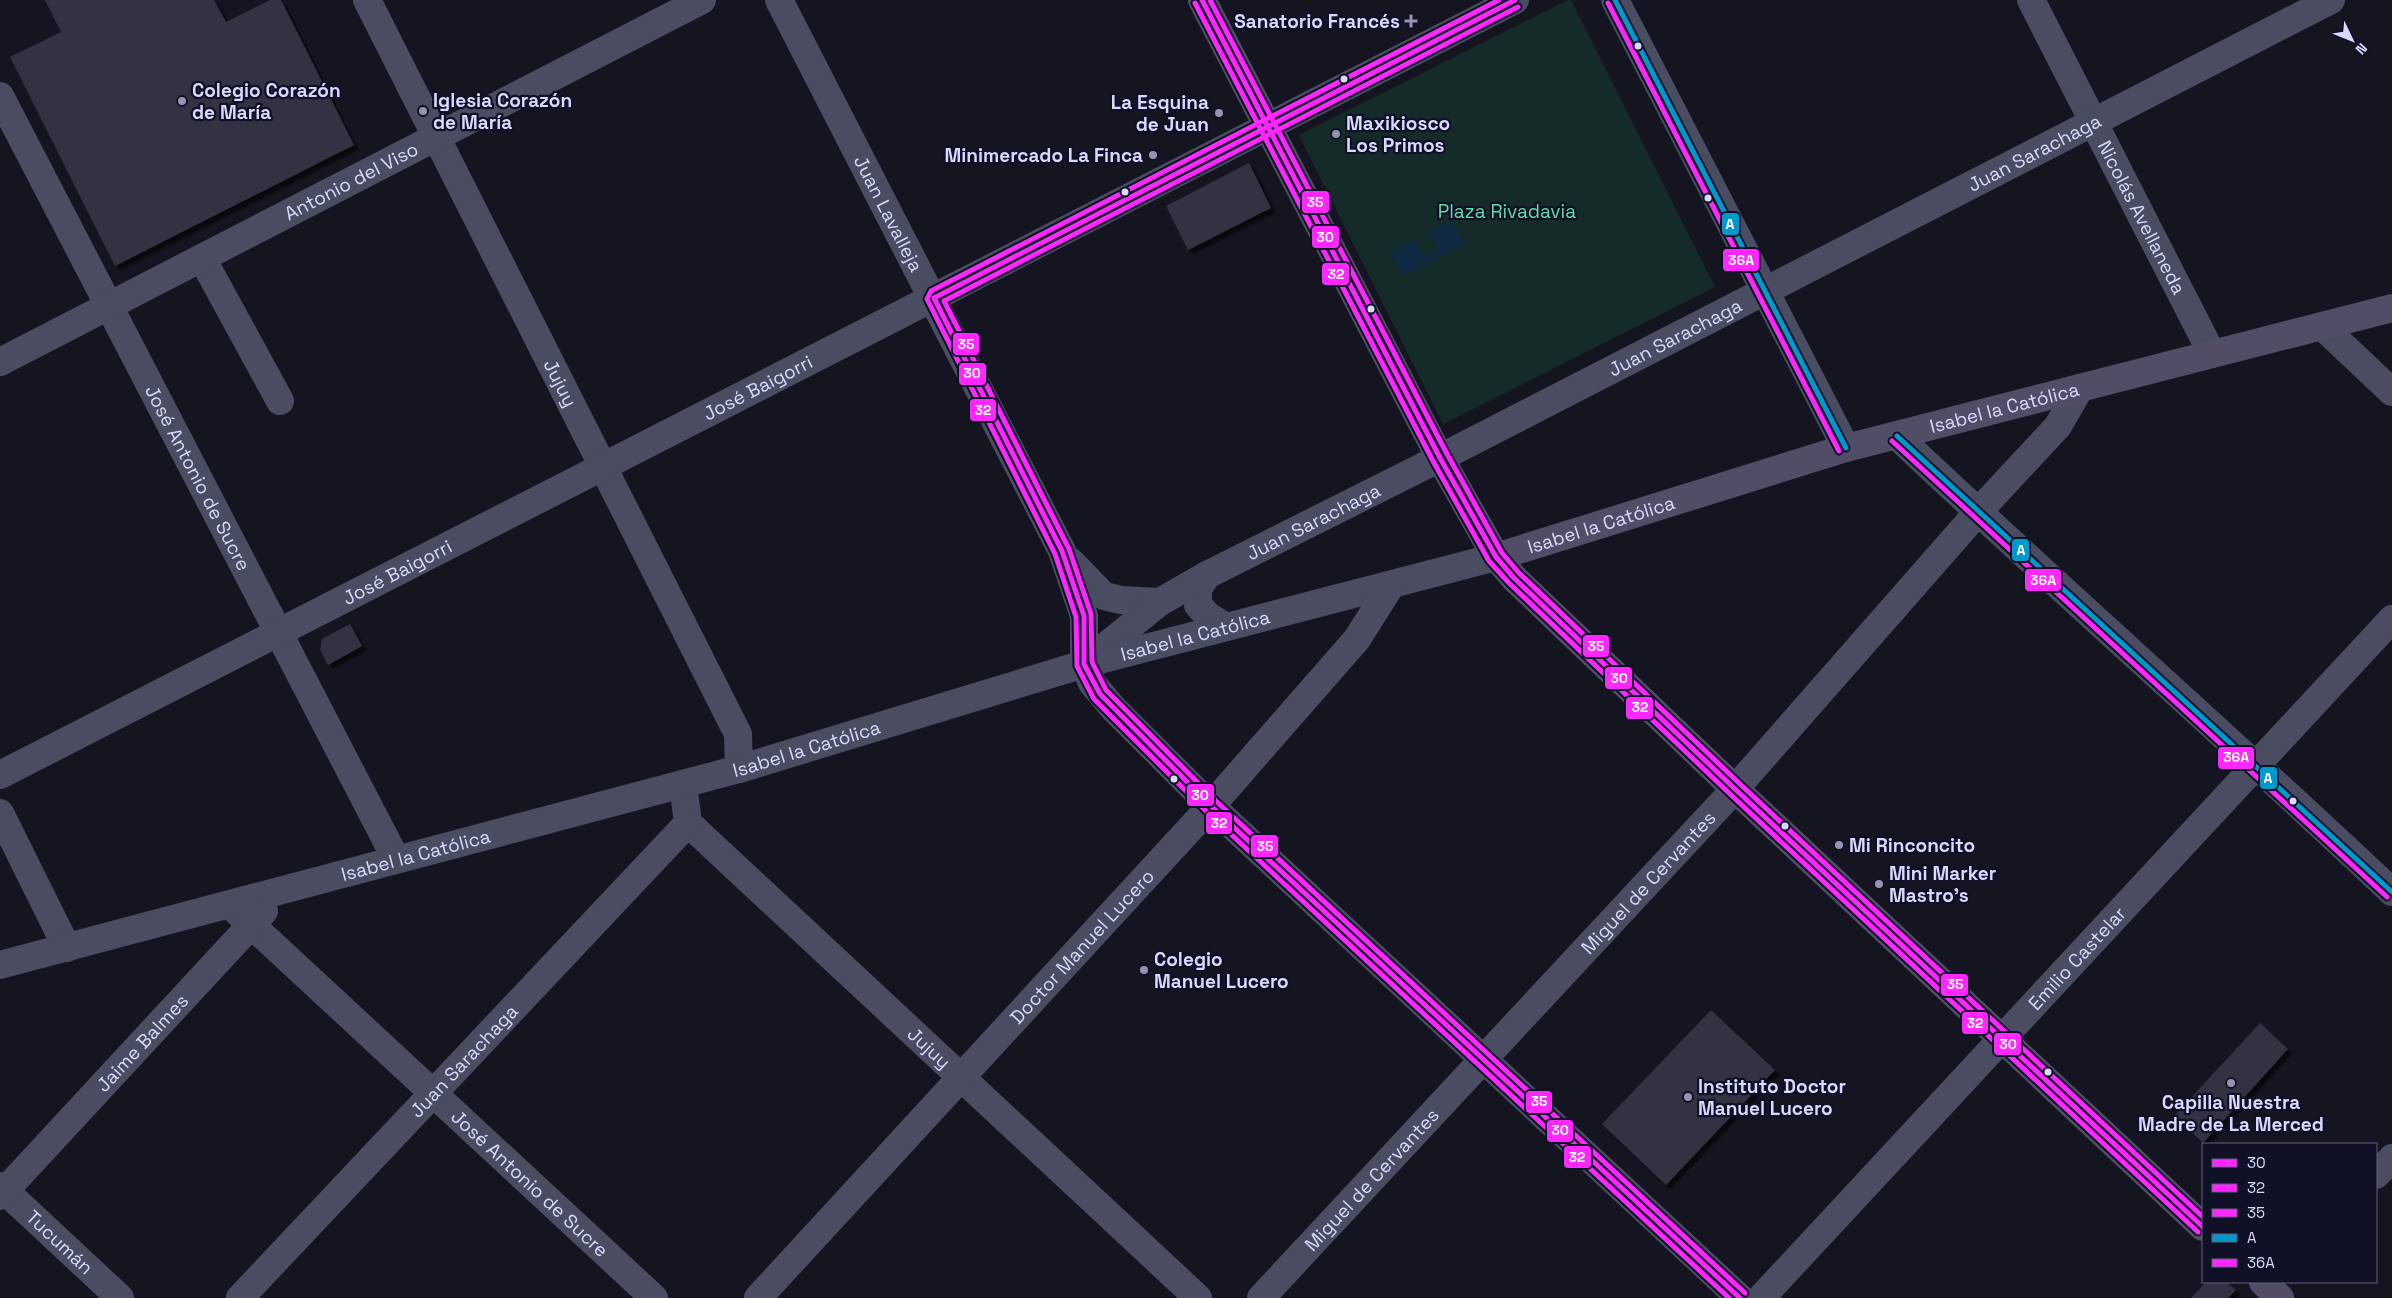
<svg xmlns="http://www.w3.org/2000/svg" width="2392" height="1298" font-family="'Space Grotesk',sans-serif">
	<style>
		.green { fill: #142b29 }
		.water { fill: #102a43 }
		.building { fill: #333343; filter: url(#shadow) }
		.lines { fill: none; stroke-linecap: round; stroke-linejoin: round }
		.minor { stroke: #4a4d61; stroke-width: 28 }
		.major { stroke: #514d67; stroke-width: 28 }
		.bus-1-casing { stroke: #101026; stroke-width: 9 }
		.bus-2-casing { stroke: #101026; stroke-width: 9 }
		.bus-3-casing { stroke: #101026; stroke-width: 9 }
		.bus-4-casing { stroke: #101026; stroke-width: 9 }
		.bus-5-casing { stroke: #101026; stroke-width: 9 }
		.bus-1 { stroke: #fe27ff; stroke-width: 5 }
		.bus-2 { stroke: #fe27ff; stroke-width: 5 }
		.bus-3 { stroke: #fe27ff; stroke-width: 5 }
		.bus-4 { stroke: #0099cb; stroke-width: 5 }
		.bus-5 { stroke: #fe27ff; stroke-width: 5 }
		.poi-dot { fill: #9394b0; stroke: #101026; stroke-width: 2 }
		.bus-dot { fill: #d7d9fd; stroke: #101026; stroke-width: 2 }
		.labels { text-anchor: middle; stroke-width: 4.5; stroke-linejoin: round; paint-order: stroke }
		.poi-label { font-size: 19px; font-weight: bold; fill: #d7d9fd; stroke: #101026; text-anchor: start }
		.street-label { font-size: 19px; fill: #d7d9fd; stroke: #101026 }
		.park-label { font-size: 19px; fill: #65dba9; stroke: #101026 }
		.line-badge { stroke: #101026; stroke-width: 2 }
		.badge-label { font-size: 14px; text-anchor: middle; font-weight: bold; fill: #fff }
	</style>
	<defs>
		<filter id="shadow"><feDropShadow dx="4.5" dy="4.5" stdDeviation="1" flood-color="#0009"/></filter>
	</defs>
	<rect width="100%" height="100%" fill="#151521"/>
	<polygon class="green" points="1568,0 1571,0 1715,287 1443,424 1299,135"/>
	<polygon class="water" points="1452,220 1464,244 1403,275 1390,252 1414,239 1425,256 1438,249 1428,232"/>
	<g class="building">
		<polygon points="45,0 214,0 226,22 270,0 281,0 354,145 115,266 10,57 61,32"/>
		<polygon points="1249,163 1271,208 1188,250 1166,206"/>
		<polygon points="350,624 362,646 328,665 320,650 322,639"/>
		<polygon points="1711,1010 1775,1070 1666,1185 1602,1124"/>
		<polygon points="2260,1023 2288,1049 2203,1143 2174,1116"/>
		<polygon points="2206,1282 2226,1282 2236,1290 2228,1298 2191,1298"/>
	</g>
	<g class="lines">
		<g class="minor">
			<path id="s1" d="M367,0L738,734L739,769"/>
			<path id="s2" d="M779,0L1062,551L1084,616V664L1092,683L1113,708L1211,806L1740,1298"/>
			<polyline points="1615,0 1846,448"/>
			<path id="s3" d="M2031,0L2212,354"/>
			<path id="s4" d="M0,96L396,859"/>
			<polyline points="202,258 280,401"/>
			<polyline points="2322,326 2392,392"/>
			<path id="s5" d="M0,362L702,0"/>
			<path d="M1897,436C2060,590 2229,738 2392,892"/>
			<polyline points="1071,562 1104,596 1121,600 1160,602"/>
			<polyline points="1207,575 1198,589 1198,605 1208,616 1226,627"/>
			<path id="s6" d="M1091,658L1160,602L1207,575L1440,458L2331,0"/>
			<path id="s7" d="M0,775L1515,0"/>
			<path id="s8" d="M683,784L688,823L1198,1298"/>
			<polyline points="0,813 67,948"/>
			<path id="s9" d="M230,905L654,1298"/>
			<path id="s10" d="M0,965L739,769L1084,664L1496,557"/>
			<polyline points="2376,1175 2392,1158"/>
			<path id="s11" d="M0,1186L120,1298"/>
			<path id="s12" d="M0,1196L264,911"/>
			<path id="s13" d="M240,1298L688,823"/>
			<path id="s14" d="M758,1298L1211,806L1357,639L1391,585"/>
			<path id="s15" d="M1261,1298L1735,789L1978,512L2058,426L2080,388"/>
			<path id="s16" d="M1761,1298L2392,619"/>
		</g>
		<g class="major">
			<polyline points="1202,0 1440,458 1496,557 1514,578 1735,789 2203,1227"/>
			<path id="s17" d="M1496,557L1846,448L2392,308"/>
			<polyline points="2263,1282 2280,1298"/>
		</g>
		<g class="bus-1-casing">
			<g id="bus-1">
				<polyline points="1202,0 1440,458 1496,557 1514,578 1735,789 2203,1227"/>
				<polyline points="1515,0 934,298 1062,551 1084,616 1084,664 1100,694 1211,806 1740,1298"/>
			</g>
		</g>
		<g class="bus-2-casing">
			<g id="bus-2">
				<polyline points="1499,0 931,291 927,299 1055,554 1076,617 1077,666 1094,699 1206,811 1729,1298"/>
				<polyline points="1195,3 1433,461 1489,561 1509,583 1730,794 2198,1232"/>
			</g>
		</g>
		<g class="bus-3-casing">
			<g id="bus-3">
				<polyline points="1210,0 1447,454 1502,553 1519,573 1740,784 2203,1217"/>
				<polyline points="1518,7 944,301 1069,549 1091,614 1092,662 1106,690 1216,801 1745,1293"/>
			</g>
		</g>
		<g class="bus-4-casing">
			<g id="bus-4">
				<polyline points="1615,0 1846,448"/>
				<polyline points="1897,436 2392,892"/>
			</g>
		</g>
		<g class="bus-5-casing">
			<g id="bus-5">
				<polyline points="1608,3 1839,451"/>
				<polyline points="1892,441 2387,897"/>
			</g>
		</g>
		<use href="#bus-1" class="bus-1"/>
		<use href="#bus-2" class="bus-2"/>
		<use href="#bus-3" class="bus-3"/>
		<use href="#bus-4" class="bus-4"/>
		<use href="#bus-5" class="bus-5"/>
	</g>
	<g class="poi-dot">
		<path d="M1408.5 13.5h5v5h5v5h-5v5h-5v-5h-5v-5h5z"/>
		<circle cx="182" cy="101" r="5"/>
		<circle cx="423" cy="111" r="5"/>
		<circle cx="1219" cy="113" r="5"/>
		<circle cx="1336" cy="134" r="5"/>
		<circle cx="1153" cy="155" r="5"/>
		<circle cx="1839" cy="845" r="5"/>
		<circle cx="1879" cy="884" r="5"/>
		<circle cx="1144" cy="970" r="5"/>
		<circle cx="2231" cy="1083" r="5"/>
		<circle cx="1688" cy="1097" r="5"/>
	</g>
	<g class="bus-dot">
		<circle cx="1638" cy="46" r="4.5"/>
		<circle cx="1344" cy="79" r="4.5"/>
		<circle cx="1125" cy="192" r="4.5"/>
		<circle cx="1708" cy="198" r="4.5"/>
		<circle cx="1371" cy="309" r="4.5"/>
		<circle cx="1174" cy="779" r="4.5"/>
		<circle cx="2293" cy="801" r="4.5"/>
		<circle cx="1785" cy="826" r="4.5"/>
		<circle cx="2048" cy="1072" r="4.5"/>
	</g>
	<g class="labels">
		<g class="poi-label">
			<text x="1400" y="28" text-anchor="end">Sanatorio Francés</text>
			<text x="192" y="97">Colegio Corazón<tspan x="192" dy="22">de María</tspan></text>
			<text x="433" y="107">Iglesia Corazón<tspan x="433" dy="22">de María</tspan></text>
			<text x="1209" y="109" text-anchor="end">La Esquina<tspan x="1209" dy="22">de Juan</tspan></text>
			<text x="1346" y="130">Maxikiosco<tspan x="1346" dy="22">Los Primos</tspan></text>
			<text x="1143" y="162" text-anchor="end">Minimercado La Finca</text>
			<text x="1849" y="852">Mi Rinconcito</text>
			<text x="1889" y="880">Mini Marker<tspan x="1889" dy="22">Mastro's</tspan></text>
			<text x="1154" y="966">Colegio<tspan x="1154" dy="22">Manuel Lucero</tspan></text>
			<text x="1698" y="1093">Instituto Doctor<tspan x="1698" dy="22">Manuel Lucero</tspan></text>
			<text x="2231" y="1109" text-anchor="middle">Capilla Nuestra<tspan x="2231" dy="22">Madre de La Merced</tspan></text>
		</g>
		<g class="street-label">
			<text dy="7" stroke="none"><textPath href="#s6" startOffset="1072">Juan Sarachaga</textPath></text>
			<text dy="7" stroke="none"><textPath href="#s5" startOffset="395">Antonio del Viso</textPath></text>
			<text dy="7" stroke="none"><textPath href="#s2" startOffset="240">Juan Lavalleja</textPath></text>
			<text dy="7" stroke="none"><textPath href="#s3" startOffset="244">Nicolás Avellaneda</textPath></text>
			<text dy="7" stroke="none"><textPath href="#s6" startOffset="668">Juan Sarachaga</textPath></text>
			<text dy="7" stroke="none"><textPath href="#s1" startOffset="429">Jujuy</textPath></text>
			<text dy="7" stroke="none"><textPath href="#s7" startOffset="851">José Baigorri</textPath></text>
			<text dy="7" stroke="none"><textPath href="#s17" startOffset="530">Isabel la Católica</textPath></text>
			<text dy="7" stroke="none"><textPath href="#s4" startOffset="430">José Antonio de Sucre</textPath></text>
			<text dy="7" stroke="none"><textPath href="#s6" startOffset="262">Juan Sarachaga</textPath></text>
			<text dy="7" stroke="none"><textPath href="#s17" startOffset="110">Isabel la Católica</textPath></text>
			<text dy="7" stroke="none"><textPath href="#s7" startOffset="446">José Baigorri</textPath></text>
			<text dy="7" stroke="none"><textPath href="#s10" startOffset="1240">Isabel la Católica</textPath></text>
			<text dy="7" stroke="none"><textPath href="#s10" startOffset="835">Isabel la Católica</textPath></text>
			<text dy="7" stroke="none"><textPath href="#s10" startOffset="430">Isabel la Católica</textPath></text>
			<text dy="7" stroke="none"><textPath href="#s15" startOffset="568">Miguel de Cervantes</textPath></text>
			<text dy="7" stroke="none"><textPath href="#s14" startOffset="478">Doctor Manuel Lucero</textPath></text>
			<text dy="7" stroke="none"><textPath href="#s16" startOffset="464">Emilio Castelar</textPath></text>
			<text dy="7" stroke="none"><textPath href="#s12" startOffset="209">Jaime Balmes</textPath></text>
			<text dy="7" stroke="none"><textPath href="#s8" startOffset="369">Jujuy</textPath></text>
			<text dy="7" stroke="none"><textPath href="#s13" startOffset="326">Juan Sarachaga</textPath></text>
			<text dy="7" stroke="none"><textPath href="#s15" startOffset="162">Miguel de Cervantes</textPath></text>
			<text dy="7" stroke="none"><textPath href="#s9" startOffset="409">José Antonio de Sucre</textPath></text>
			<text dy="7" stroke="none"><textPath href="#s11" startOffset="82">Tucumán</textPath></text>
		</g>
		<g class="park-label">
			<text x="1507" y="218">Plaza Rivadavia</text>
		</g>
	</g>
	<g class="line-badge">
		<rect x="1301" y="190" width="29" height="24" rx="5" fill="#fe27ff"/>
		<rect x="1721" y="212" width="19" height="24" rx="5" fill="#0099cb"/>
		<rect x="1311" y="225" width="29" height="24" rx="5" fill="#fe27ff"/>
		<rect x="1722" y="248" width="38" height="24" rx="5" fill="#fe27ff"/>
		<rect x="1321" y="262" width="29" height="24" rx="5" fill="#fe27ff"/>
		<rect x="952" y="332" width="28" height="24" rx="5" fill="#fe27ff"/>
		<rect x="958" y="362" width="29" height="24" rx="5" fill="#fe27ff"/>
		<rect x="969" y="398" width="28" height="24" rx="5" fill="#fe27ff"/>
		<rect x="2011" y="538" width="19" height="24" rx="5" fill="#0099cb"/>
		<rect x="2024" y="568" width="38" height="24" rx="5" fill="#fe27ff"/>
		<rect x="1582" y="634" width="28" height="24" rx="5" fill="#fe27ff"/>
		<rect x="1604" y="666" width="29" height="24" rx="5" fill="#fe27ff"/>
		<rect x="1625" y="696" width="29" height="24" rx="5" fill="#fe27ff"/>
		<rect x="2217" y="746" width="38" height="24" rx="5" fill="#fe27ff"/>
		<rect x="2259" y="766" width="19" height="24" rx="5" fill="#0099cb"/>
		<rect x="1186" y="783" width="29" height="24" rx="5" fill="#fe27ff"/>
		<rect x="1205" y="811" width="28" height="24" rx="5" fill="#fe27ff"/>
		<rect x="1250" y="834" width="29" height="24" rx="5" fill="#fe27ff"/>
		<rect x="1940" y="973" width="29" height="24" rx="5" fill="#fe27ff"/>
		<rect x="1961" y="1011" width="28" height="24" rx="5" fill="#fe27ff"/>
		<rect x="1993" y="1032" width="29" height="24" rx="5" fill="#fe27ff"/>
		<rect x="1525" y="1090" width="28" height="24" rx="5" fill="#fe27ff"/>
		<rect x="1546" y="1119" width="28" height="24" rx="5" fill="#fe27ff"/>
		<rect x="1563" y="1145" width="29" height="24" rx="5" fill="#fe27ff"/>
	</g>
	<g class="badge-label">
		<text x="1315" y="207">35</text>
		<text x="1730" y="229">A</text>
		<text x="1325" y="242">30</text>
		<text x="1741" y="265">36A</text>
		<text x="1336" y="279">32</text>
		<text x="966" y="349">35</text>
		<text x="972" y="378">30</text>
		<text x="983" y="415">32</text>
		<text x="2021" y="555">A</text>
		<text x="2043" y="585">36A</text>
		<text x="1596" y="651">35</text>
		<text x="1619" y="683">30</text>
		<text x="1640" y="712">32</text>
		<text x="2236" y="762">36A</text>
		<text x="2268" y="783">A</text>
		<text x="1200" y="800">30</text>
		<text x="1219" y="828">32</text>
		<text x="1265" y="851">35</text>
		<text x="1955" y="989">35</text>
		<text x="1975" y="1028">32</text>
		<text x="2008" y="1049">30</text>
		<text x="1539" y="1106">35</text>
		<text x="1560" y="1135">30</text>
		<text x="1577" y="1162">32</text>
	</g>
	<rect x="2202" y="1143" width="175" height="140" fill="#101026" stroke="#60607c"/>
	<rect x="2212" y="1159" width="25" height="8" fill="#fe27ff" stroke="#60607c"/>
	<text x="2247" y="1168" font-size="15" fill="#d7d9fd">30</text>
	<rect x="2212" y="1184" width="25" height="8" fill="#fe27ff" stroke="#60607c"/>
	<text x="2247" y="1193" font-size="15" fill="#d7d9fd">32</text>
	<rect x="2212" y="1209" width="25" height="8" fill="#fe27ff" stroke="#60607c"/>
	<text x="2247" y="1218" font-size="15" fill="#d7d9fd">35</text>
	<rect x="2212" y="1234" width="25" height="8" fill="#0099cb" stroke="#60607c"/>
	<text x="2247" y="1243" font-size="15" fill="#d7d9fd">A</text>
	<rect x="2212" y="1259" width="25" height="8" fill="#fe27ff" stroke="#60607c"/>
	<text x="2247" y="1268" font-size="15" fill="#d7d9fd">36A</text>
	<g transform="translate(2352 40) rotate(133)" stroke="#101026" stroke-width="4" paint-order="stroke">
	<path d="M0-4L9 19L0 12L-9 19Z" fill="#d7d9fd"/>
	<text y="-8" font-size="14" font-weight="bold" text-anchor="middle" fill="#d7d9fd">N</text>
	</g>
</svg>
